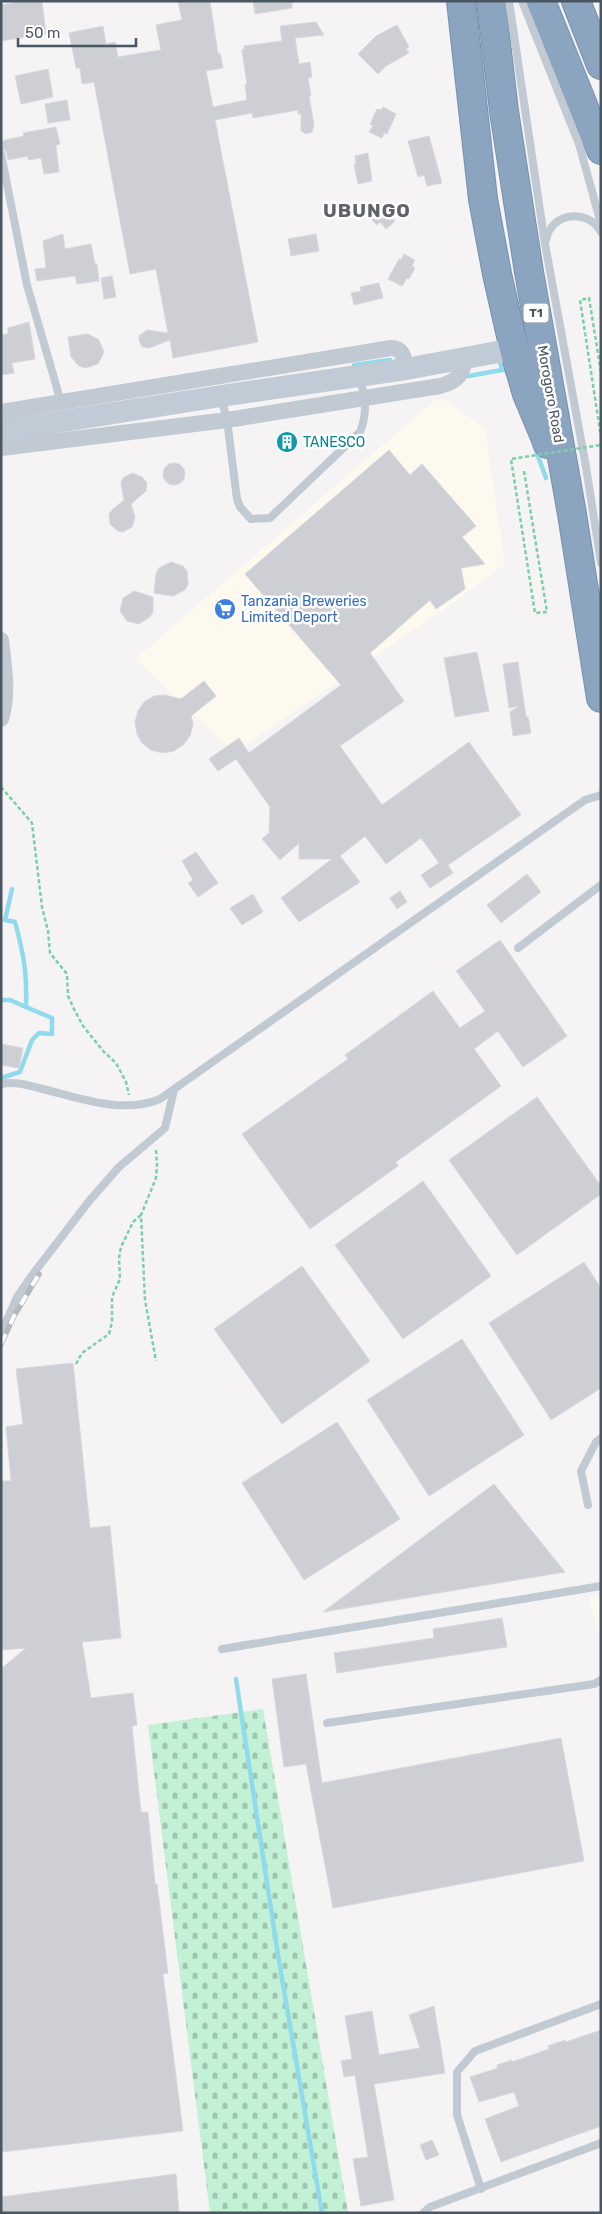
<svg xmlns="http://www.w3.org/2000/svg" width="602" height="2214" font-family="Rubik,sans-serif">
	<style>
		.commercial { fill: #fdf9ef }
		.cemetery { fill: url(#cemetery-stones) }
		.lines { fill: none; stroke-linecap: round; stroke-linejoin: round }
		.stream { stroke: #90daee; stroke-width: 4.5 }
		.building { fill: #cdcfd5; stroke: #d7d9de }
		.highway-casing { stroke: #7690ad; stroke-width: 30 }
		.path { stroke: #7ad0a6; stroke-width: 2.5; stroke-dasharray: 4 2.5; stroke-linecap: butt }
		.lane { stroke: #c1cad2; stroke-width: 8 }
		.street { stroke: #c1cad2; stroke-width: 16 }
		.secondary { stroke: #c1cbd6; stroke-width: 22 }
		.highway { stroke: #8ba5c1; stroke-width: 28 }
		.rail-casing { stroke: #b5b8bd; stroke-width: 5.5 }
		.rail { stroke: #fff; stroke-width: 4; stroke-dasharray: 11; stroke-linecap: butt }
		.path-bridge { stroke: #7ad0a6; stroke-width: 2.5; stroke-dasharray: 4 2.5; stroke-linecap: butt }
		.labels { text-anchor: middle; stroke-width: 5; stroke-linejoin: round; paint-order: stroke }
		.shield { fill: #fff; stroke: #808990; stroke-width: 1 }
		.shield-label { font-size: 12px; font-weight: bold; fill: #4a5661 }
		.street-label { font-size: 14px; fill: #4a5661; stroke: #fff }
		.culture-label { font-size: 14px; fill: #0d838f; stroke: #fff; text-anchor: start }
		.shop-label { font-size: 14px; fill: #366cbe; stroke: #fff; text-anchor: start }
		.district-label { font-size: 19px; font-weight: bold; letter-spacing: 1px; fill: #5f6368; stroke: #fff }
	</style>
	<defs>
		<pattern id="cemetery-stones" width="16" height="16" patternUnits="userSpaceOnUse" patternTransform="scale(1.25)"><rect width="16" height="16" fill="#c3f1d5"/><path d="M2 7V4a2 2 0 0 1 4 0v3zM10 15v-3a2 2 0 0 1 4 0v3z" fill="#a0c6b0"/></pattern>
	</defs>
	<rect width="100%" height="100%" fill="#f5f3f3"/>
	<g class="commercial">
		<polygon points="443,399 485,428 505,564 453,603 234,753 135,659 435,400"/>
		<polygon points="601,1594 601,1645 589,1596"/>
	</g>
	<polygon class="cemetery" points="263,1709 348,2213 210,2213 148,1725"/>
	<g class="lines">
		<g class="stream">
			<polyline points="499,358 502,370 506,370 508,375"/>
			<polyline points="354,365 390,360"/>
			<polyline points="463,377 502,370"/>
			<polyline points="534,445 546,478"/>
			<path d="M1,1000H10L26,1007C27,973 24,955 15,922L5,920L12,889"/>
			<polyline points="1,1078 20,1072 32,1040 39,1033 52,1034 52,1018 26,1007"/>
			<polyline points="236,1679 278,1955 322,2213"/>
		</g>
	</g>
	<g class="building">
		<polygon points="24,1 42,1 46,34 1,41 1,5"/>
		<polygon points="178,1 210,1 218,54 220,53 223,68 206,71 213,107 247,100 245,85 247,84 242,50 244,49 244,46 282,41 280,26 316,22 324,35 295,38 299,64 310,62 312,77 308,78 311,95 309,96 314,125 312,132 306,134 301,131 301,114 298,114 298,110 253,118 252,113 215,120 258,342 173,358 170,340 149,348 142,347 139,340 139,336 147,330 168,333 156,269 130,274 94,82 82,84 80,68 76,68 69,33 103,26 106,44 115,42 118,57 161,50 156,25 182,20"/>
		<polygon points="253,1 292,1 292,8 255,14"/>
		<polygon points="397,25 409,47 406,49 409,53 386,66 378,74 358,54 376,36"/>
		<polygon points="48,69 53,97 21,104 15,76"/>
		<polygon points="67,100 70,120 48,123 45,104"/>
		<polygon points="383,107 396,114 387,134 384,133 382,138 369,132 373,126 370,124 377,109 381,110"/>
		<polygon points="56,127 60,144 56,145 59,172 44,174 41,158 28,160 28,156 8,160 6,151 1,149 1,141 24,136 23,133"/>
		<polygon points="429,136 442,183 427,186 424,175 418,177 408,141"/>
		<polygon points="368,153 372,181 358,184 354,164 356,164 355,156"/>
		<polygon points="380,201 393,214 390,216 395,221 386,229 380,222 377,225 366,214"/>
		<polygon points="63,234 65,249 91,244 95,264 97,264 99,281 77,284 75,276 37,281 35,269 46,268 43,241"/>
		<polygon points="316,234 319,251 291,256 288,239"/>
		<polygon points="404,254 415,260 412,266 415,268 409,279 407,278 402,286 388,279 399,259 401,260"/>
		<polygon points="112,276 116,297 104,299 101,278"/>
		<polygon points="379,283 383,298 354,305 351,293 361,291 360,287"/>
		<polygon points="29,322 35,359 12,363 14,373 1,375 1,335 8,334 8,328"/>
		<polygon points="88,334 99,340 104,352 98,364 86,368 79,366 71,357 68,337"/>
		<circle cx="287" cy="442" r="7"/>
		<polygon points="389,450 410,475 422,464 476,526 462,537 485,564 461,568 465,589 436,609 430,600 370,653 404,701 340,746 382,805 469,742 521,815 448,865 453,873 430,888 421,875 439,863 421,838 386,864 365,836 340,856 360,882 299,922 281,898 332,859 299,859 299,843 280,860 262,839 269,833 270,807 236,759 218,771 209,759 239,738 249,753 341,685 245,574"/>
		<circle cx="174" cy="474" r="11"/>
		<polygon points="133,473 142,477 147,483 146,491 131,504 135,517 132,527 123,532 118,531 110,524 109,514 112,510 124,500 121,482 124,477"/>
		<polygon points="171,562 183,566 187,571 188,584 185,590 173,596 154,593 156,574 159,568"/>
		<polygon points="134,591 153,597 153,612 150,617 139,624 127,621 120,611 123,598"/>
		<polygon points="477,652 489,711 455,717 444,658"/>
		<polygon points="518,662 526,717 528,717 531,733 513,736 510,712 519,706 509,708 503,664"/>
		<polygon points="204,681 216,696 191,716 193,725 190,736 183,745 174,751 163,753 151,750 142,743 137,734 135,722 138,711 144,702 154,696 165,695 181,699"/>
		<polygon points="196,852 218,883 198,897 188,883 193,880 182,861"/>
		<polygon points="527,874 541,892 501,923 487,905"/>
		<polygon points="400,891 407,902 397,909 390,898"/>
		<polygon points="253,894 263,912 242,925 230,908"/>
		<polygon points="500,940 567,1036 523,1067 498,1031 474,1049 501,1086 396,1162 398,1166 310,1229 242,1134 348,1059 345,1055 433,991 460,1028 485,1011 456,971"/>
		<polygon points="1,1044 23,1048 19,1068 1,1065"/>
		<polygon points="537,1097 601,1186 601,1194 517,1255 449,1160"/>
		<polygon points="423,1181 491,1276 403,1339 335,1245"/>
		<polygon points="584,1262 601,1288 601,1388 551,1420 489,1323"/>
		<polygon points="302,1266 370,1361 282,1424 214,1329"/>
		<polygon points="462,1339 524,1435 429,1496 367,1400"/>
		<polygon points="73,1363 90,1528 110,1526 121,1638 82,1642 91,1698 133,1693 137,1725 132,1726 141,1812 148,1812 155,1884 157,1884 168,1973 163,1974 183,2131 1,2152 1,1669 26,1648 1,1650 1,1481 11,1481 6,1427 23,1424 16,1369"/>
		<polygon points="337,1422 400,1519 304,1580 242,1483"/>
		<polygon points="494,1484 565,1572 323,1612"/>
		<polygon points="502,1618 507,1647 337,1673 334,1653 434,1638 433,1629"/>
		<polygon points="306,1674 322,1783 561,1738 584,1861 333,1908 306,1764 284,1767 272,1679"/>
		<polygon points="434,2006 445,2073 374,2084 394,2200 361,2206 353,2159 368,2157 355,2075 344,2077 341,2061 352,2059 345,2016 372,2011 379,2055 420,2048 409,2015"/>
		<polygon points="601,2030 601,2126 501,2162 485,2119 519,2106 514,2092 479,2102 470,2077 498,2068 497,2065 512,2060 512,2062 549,2049 548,2046 565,2040 566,2042"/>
		<polygon points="432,2140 439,2155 426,2160 420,2145"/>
		<polygon points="176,2174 179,2213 1,2213 1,2197"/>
	</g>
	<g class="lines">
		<g class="highway-casing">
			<g id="highway">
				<polyline points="461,1 483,199 497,274 514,349 527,394 548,444"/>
				<polyline points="491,1 504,111 529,272 572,514 601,698"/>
				<polyline points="541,1 601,150"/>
				<polyline points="576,1 601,65"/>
			</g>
		</g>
		<g class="path">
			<polyline points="601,372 589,298 580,300 601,437"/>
			<polyline points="1,787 32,823 42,907 48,931 50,953 67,974 68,996 75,1011 83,1026 104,1052 116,1063 126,1082 129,1095"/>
			<polyline points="156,1150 157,1165 156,1178 141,1215 145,1300 156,1361"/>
			<polyline points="76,1364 82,1353 109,1334 112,1322 112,1297 120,1279 119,1258 121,1247 133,1222 141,1215"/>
		</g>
		<g class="lane">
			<polyline points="509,1 545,244 586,467 601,563"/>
			<polyline points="522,1 579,144 601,224"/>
			<polyline points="1,154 27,285 61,402"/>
			<path d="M546,240C551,212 588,208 601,232"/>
			<path d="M221,397L227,420L237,499L240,507L251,519L270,518L360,432C368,412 365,398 360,378"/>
			<polyline points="518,948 601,885"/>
			<path d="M1,1084C14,1081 27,1085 39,1088C76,1097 122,1115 160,1099L585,800L601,795"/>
			<polyline points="1,1333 17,1297 33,1274 90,1200 119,1167 165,1128 174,1090"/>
			<polyline points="588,1505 581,1471 596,1442 601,1438"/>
			<polyline points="222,1649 601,1586"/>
			<polyline points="327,1723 594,1684 601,1680"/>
			<polyline points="481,2189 457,2115 457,2072 475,2051 601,2004"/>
			<polyline points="423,2213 430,2207 601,2143"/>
		</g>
		<g class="street">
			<path d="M1,412L391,348C404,348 404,359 406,369"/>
			<path d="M1,448L227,420L440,386C459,381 462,374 466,357"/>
			<path d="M1,640C4,667 9,693 1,719"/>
		</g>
		<polyline class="secondary" points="1,431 221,396 406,369 514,349"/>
		<use href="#highway" class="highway"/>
		<g class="rail-casing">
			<polyline id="rail" points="1,1344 14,1316 39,1274"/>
		</g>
		<use href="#rail" class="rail"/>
		<polyline class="path-bridge" points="524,471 547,612 535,613 511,459 601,445"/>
	</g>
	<defs>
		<g id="building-disc" transform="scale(1.125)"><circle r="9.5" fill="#0f9aa8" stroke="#fff"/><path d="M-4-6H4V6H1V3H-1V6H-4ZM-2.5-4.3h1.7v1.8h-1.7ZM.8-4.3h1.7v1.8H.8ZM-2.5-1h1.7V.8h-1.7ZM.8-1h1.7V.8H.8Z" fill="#fff"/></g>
		<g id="supermarket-disc" transform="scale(1.125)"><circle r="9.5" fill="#3f7fe0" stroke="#fff"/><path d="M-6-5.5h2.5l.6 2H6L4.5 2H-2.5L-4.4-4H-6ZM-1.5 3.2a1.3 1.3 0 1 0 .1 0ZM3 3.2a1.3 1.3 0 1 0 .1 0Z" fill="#fff"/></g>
	</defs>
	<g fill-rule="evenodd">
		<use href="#building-disc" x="287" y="442"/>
		<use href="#supermarket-disc" x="225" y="609"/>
	</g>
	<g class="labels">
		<rect class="shield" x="523.5" y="303.5" width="25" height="19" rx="4"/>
		<g class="shield-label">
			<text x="536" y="317">T1</text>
		</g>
		<g class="street-label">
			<text transform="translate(551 394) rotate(80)" y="5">Morogoro Road</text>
		</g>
		<g class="culture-label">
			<text x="303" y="447">TANESCO</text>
		</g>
		<g class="shop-label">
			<text x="241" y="606">Tanzania Breweries<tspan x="241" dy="16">Limited Deport</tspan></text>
		</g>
		<g class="district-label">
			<text x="367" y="217">UBUNGO</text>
		</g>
	</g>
	<rect width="602" height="2214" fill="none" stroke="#4a5661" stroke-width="5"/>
	<path d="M18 38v8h118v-8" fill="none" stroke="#4a5661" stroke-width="2.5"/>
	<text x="25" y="38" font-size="15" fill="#4a5661" stroke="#ffffff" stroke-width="4" paint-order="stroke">50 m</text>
</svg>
